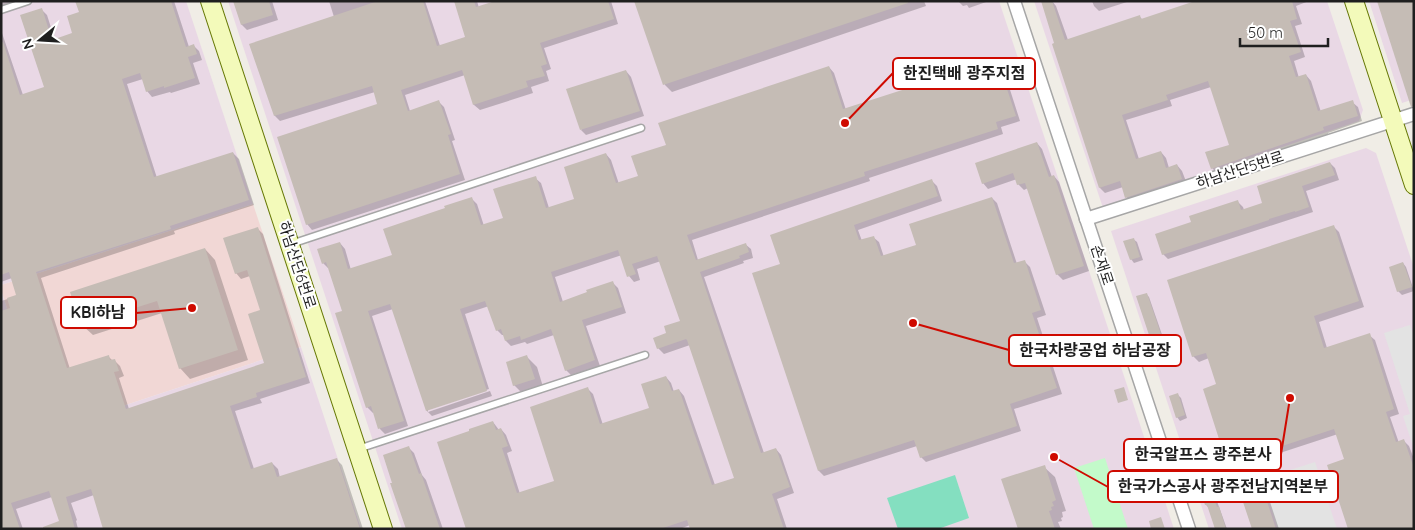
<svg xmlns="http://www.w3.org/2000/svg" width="1415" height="530" font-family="Quicksand,'Noto Sans KR',sans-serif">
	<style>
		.commercial { fill: #f1d7d5 }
		.industrial { fill: #e9d8e5 }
		.park { fill: #c3faca }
		.pitch { fill: #84dfc0 }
		.parking { fill: #e3e3e3 }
		.shadow { fill: #0003 }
		.building { fill: #c5bcb5 }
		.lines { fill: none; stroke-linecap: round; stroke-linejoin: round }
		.lane-casing { stroke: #a6a6a6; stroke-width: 9 }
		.street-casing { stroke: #a6a6a6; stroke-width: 15 }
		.secondary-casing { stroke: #667805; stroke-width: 20 }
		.lane { stroke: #fff; stroke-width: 6 }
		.street { stroke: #fff; stroke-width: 12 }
		.secondary { stroke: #f3faba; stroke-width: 18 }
		.labels { text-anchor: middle; stroke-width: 4; stroke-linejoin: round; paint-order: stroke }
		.street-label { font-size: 15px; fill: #1f1f1f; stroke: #fff }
		.leader { fill: none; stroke: #cf0a00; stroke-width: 2 }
		.callout-dot { fill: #cf0a00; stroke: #fff; stroke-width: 2 }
		.callout { fill: #fff; stroke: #cf0a00; stroke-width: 2 }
		.callout-label { font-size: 16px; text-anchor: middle; font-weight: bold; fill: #1f1f1f }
	</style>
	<rect width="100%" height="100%" fill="#f0ede6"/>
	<polygon class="commercial" points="253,204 301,347 47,431 1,290 1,285"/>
	<g class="industrial">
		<polygon points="1,1 186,1 253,204 1,285"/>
		<polygon points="228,1 999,1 1132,400 1174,529 402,529"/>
		<polygon points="1034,1 1327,1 1363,110 1359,121 1103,208"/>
		<polygon points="1369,1 1414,1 1414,99 1402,103"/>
		<polygon points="1366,148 1376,153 1414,268 1414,529 1209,529 1111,231"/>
		<polygon points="1,290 47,431 301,347 361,529 1,529"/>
	</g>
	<polygon class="park" points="1105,458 1128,529 1094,529 1074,468"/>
	<polygon class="pitch" points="955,475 969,518 938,529 898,529 887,498"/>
	<g class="parking">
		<polygon points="1410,325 1414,336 1414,449 1403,416 1410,414 1384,333"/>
		<polygon points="1315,462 1337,529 1278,529 1262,479"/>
	</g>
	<g class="shadow">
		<polygon points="1,1 15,1 1,6"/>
		<polygon points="76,1 174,1 189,47 194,46 199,51 202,60 193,63 200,84 171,93 170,92 152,97 147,91 143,79 127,84 157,178 233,153 239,159 254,205 174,231 175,234 41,278 70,369 108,356 113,361 114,360 120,366 124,376 119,378 129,409 265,364 262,311 250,276 241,279 236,273 257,228 263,234 310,383 260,399 262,403 235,411 254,469 272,463 278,469 280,478 336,459 342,465 363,529 105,529 94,495 71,503 77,520 76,521 78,529 42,529 61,522 52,497 16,509 23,529 1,529 1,301 18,296 12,278 1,282 1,30 23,95 45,88 41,9 47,15 55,40 74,34 80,13"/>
		<polygon points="234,1 272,1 278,20 247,30 242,25"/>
		<polygon points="329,1 425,1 440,46 467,37 455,1 477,1 479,8 586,1 611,1 618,24 544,48 551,69 546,71 549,81 531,87 533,93 480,110 474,105 465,75 405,95 410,111 439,102 444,107 455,140 452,141 465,180 312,230 307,224 379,105 375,92 280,121 275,116 250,45 334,17"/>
		<polygon points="638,1 924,1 926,6 672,92 665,85 636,2"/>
		<polygon points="958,1 989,1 969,8 967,5 963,6"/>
		<polygon points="1052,1 1056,6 1068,40 1140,17 1143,20 1199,1 1309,1 1296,6 1302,24 1295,26 1305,57 1294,61 1299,78 1306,75 1311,81 1321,112 1352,102 1358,107 1362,121 1328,133 1328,135 1217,173 1212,168 1230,145 1211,87 1170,100 1172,106 1126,120 1139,159 1161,152 1166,158 1169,168 1177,165 1182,171 1187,184 1132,203 1126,197 1123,187 1105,193 1100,188 1056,44"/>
		<polygon points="1092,1 1130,1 1099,11 1094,6"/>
		<polygon points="980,66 986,74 999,69 1005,74 1020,121 1001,127 1003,134 869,178 870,181 692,240 698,260 745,244 751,249 753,258 743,261 744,263 704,277 764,453 776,449 781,455 794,493 777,499 787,529 691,529 690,525 680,529 467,529 493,422 499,430 501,429 506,435 512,451 507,453 520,494 555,482 588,389 593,394 603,425 650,409 666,377 671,383 674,392 679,390 684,396 715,485 736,478 690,345 664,354 658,348 668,334 681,322 661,261 637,269 640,280 634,282 629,276 622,255 555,277 563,302 613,283 618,288 626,313 586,326 600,366 571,375 566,370 554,335 527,344 525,342 511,346 506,341 504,335 502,335 497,330 489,306 465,314 489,389 428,409 428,412 490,391 492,396 432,416 427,411 393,309 372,316 408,426 385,434 380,429 374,412 373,413 367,407 343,312 329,268 328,268 323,263 340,243 345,249 351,270 393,256 472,199 477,204 484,226 505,219 535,178 541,183 549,208 576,200 606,154 611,160 619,184 639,177 667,146 829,67 834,73 846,110"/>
		<polygon points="626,71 631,77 644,116 586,135 581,130"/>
		<polygon points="1037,143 1042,149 1052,177 1054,176 1059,182 1089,271 1063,280 1057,274 1028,188 1024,190 1018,184 1017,179 988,189 983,183"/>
		<polygon points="1330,163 1335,168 1339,180 1306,191 1313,212 1168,259 1163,254 1193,223 1238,202 1243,207 1244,210 1264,204"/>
		<polygon points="931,180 937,186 942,201 858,230 862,241 873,237 879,242 884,257 918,246 992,198 997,203 1017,264 1024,261 1030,267 1046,315 1037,318 1062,394 1014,409 1021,431 926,462 921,457 917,446 824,476 819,471 754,274 781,265"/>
		<polygon points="1334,227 1339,232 1364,307 1319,322 1327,348 1369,335 1375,340 1399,414 1390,417 1399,443 1404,441 1409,446 1414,459 1414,529 1346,460 1338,434 1234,468 1228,463 1218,385 1209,358 1199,362 1193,356"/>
		<polygon points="1133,239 1137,242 1143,260 1134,263 1131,259"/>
		<polygon points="205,249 215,260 248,360 190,379 180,368 162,313 93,335 82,325 72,293"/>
		<polygon points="1403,263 1406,267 1414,291 1402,295 1398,291"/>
		<polygon points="1146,294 1149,297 1168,352 1159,355 1156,352"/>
		<polygon points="527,357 537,367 544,390 525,396 514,385"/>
		<polygon points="1177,394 1181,398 1187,418 1180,421 1177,417"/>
		<polygon points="409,448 414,453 422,475 426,480 443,529 407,529"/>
		<polygon points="1044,467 1055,477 1066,511 1062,512 1063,517 1061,518 1062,521 1058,522 1061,529 1019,529"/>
		<polygon points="1206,476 1209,479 1227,529 1216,529 1209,508 1206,505"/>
		<polygon points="1263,490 1268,496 1279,529 1253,529"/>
	</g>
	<g class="building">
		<polygon points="75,1 171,1 186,47 194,44 197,54 188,57 195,78 164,88 164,86 146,92 140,73 122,79 154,177 233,152 249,200 170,226 171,229 36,272 67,368 109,355 110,360 115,359 119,371 114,372 126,409 264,363 248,314 260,310 247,270 235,274 223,238 258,227 306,377 256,393 257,397 230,406 251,469 272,462 277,477 337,458 360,529 103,529 91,489 66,497 75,529 43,529 43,527 59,521 49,491 11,503 20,529 1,529 1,311 10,308 7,298 16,295 9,272 1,275 1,42 3,42 20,95 44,87 20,15 42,8 52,40 72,33 67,16 79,12"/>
		<polygon points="233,1 269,1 273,15 241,25"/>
		<polygon points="378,1 423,1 437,46 465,37 454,1 474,1 476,7 495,1 608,1 614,19 540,43 547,64 541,66 545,76 526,81 528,87 473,105 462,70 401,90 408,111 439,100 451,134 448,135 460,174 306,225 277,137 377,104 372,86 274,116 249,44"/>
		<polygon points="634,1 908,1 908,3 663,85"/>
		<polygon points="1041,1 1052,1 1065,40 1140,15 1141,19 1195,1 1292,1 1297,19 1290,21 1301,52 1289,56 1296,77 1306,74 1318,111 1353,100 1358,116 1323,127 1324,130 1211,169 1205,152 1229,145 1208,81 1166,95 1168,100 1122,115 1136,159 1161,151 1166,168 1177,164 1182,179 1125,198 1120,181 1099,188 1052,44 1054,43"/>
		<polygon points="1377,1 1414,1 1414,106 1411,107"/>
		<polygon points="980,65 983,73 1000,68 1016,116 996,122 998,129 864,172 865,176 687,235 696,260 746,243 749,252 739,256 740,258 700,272 761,453 776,448 790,487 772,494 784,529 690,529 687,520 660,529 466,529 437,442 469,431 469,429 493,421 496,430 501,428 508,446 502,448 517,493 554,481 530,407 588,387 600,424 649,408 641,384 666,376 672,391 679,389 712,485 734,478 687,340 686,339 657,349 653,338 666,333 664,326 680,321 657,256 632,264 636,274 627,277 618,250 551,272 560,302 587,292 586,290 613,281 622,307 582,320 595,360 565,371 551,329 521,340 520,336 505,341 501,329 496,331 485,301 460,309 487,391 426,411 390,304 368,311 404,421 378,429 371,406 366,408 335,313 342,311 326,262 322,264 317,249 340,242 348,269 392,255 383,229 445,208 444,206 472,197 481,225 503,218 493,189 536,176 546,208 574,199 564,167 606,153 616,183 638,176 631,156 666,145 658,123 829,66 843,109"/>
		<polygon points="626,70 640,111 580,130 566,89"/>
		<polygon points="1037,142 1049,177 1054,175 1084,266 1056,275 1025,183 1017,185 1013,173 982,184 975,163"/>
		<polygon points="1330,162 1335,175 1302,186 1309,207 1295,212 1295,211 1269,219 1269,220 1162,255 1155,234 1191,222 1189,216 1238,200 1241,210 1262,203 1257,186"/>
		<polygon points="932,179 938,196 854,225 859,240 874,236 881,256 916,245 909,224 992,197 1014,263 1025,260 1041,310 1032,313 1057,388 1010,404 1017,426 920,458 914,440 818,471 752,273 780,264 770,235"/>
		<polygon points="1334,225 1359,301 1314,316 1324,348 1370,333 1394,409 1386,412 1396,442 1404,439 1414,468 1414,529 1348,529 1327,465 1344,459 1334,429 1227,464 1203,389 1216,384 1206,353 1192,357 1167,280"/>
		<polygon points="1134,238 1140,257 1130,260 1123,241"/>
		<polygon points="205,248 238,350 179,369 157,301 81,325 70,292"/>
		<polygon points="1403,262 1412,287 1397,292 1389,267"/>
		<polygon points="1147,293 1166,349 1155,353 1136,296"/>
		<polygon points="527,355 535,379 513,386 506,362"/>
		<polygon points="1124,387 1128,400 1118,403 1114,390"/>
		<polygon points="1178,393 1185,415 1176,418 1169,396"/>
		<polygon points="409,446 419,474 421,473 440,529 406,529 390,483 392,483 383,455"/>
		<polygon points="1045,465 1056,500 1052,502 1054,506 1051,507 1052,510 1049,511 1055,529 1018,529 1001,479"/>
		<polygon points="1206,474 1217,507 1219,506 1226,529 1215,529 1207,505 1205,505 1196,478"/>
		<polygon points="1263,489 1276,529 1252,529 1241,496"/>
		<polygon points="1161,517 1165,529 1151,529 1149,521"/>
	</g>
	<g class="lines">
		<g class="lane-casing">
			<g id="lane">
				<polyline points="1,10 28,1"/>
				<polyline points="291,244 641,128"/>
				<polyline points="358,449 645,355"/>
			</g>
		</g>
		<g class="street-casing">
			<g id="street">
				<polyline points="1014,1 1189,529"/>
				<polyline points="1086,219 1414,114"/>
			</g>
		</g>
		<g class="secondary-casing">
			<g id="secondary">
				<polyline points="210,1 383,529"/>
				<polyline points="1354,1 1414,185"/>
			</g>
		</g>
		<use href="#lane" class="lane"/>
		<use href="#street" class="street"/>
		<use href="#secondary" class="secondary"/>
	</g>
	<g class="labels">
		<g class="street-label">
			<text transform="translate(1240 170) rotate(-18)" y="5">하남산단5번로</text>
			<text transform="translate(297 265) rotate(72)" y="5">하남산단6번로</text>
			<text transform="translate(1102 265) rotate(72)" y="5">손재로</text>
		</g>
	</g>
	<path class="leader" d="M845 123L893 73M192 308L136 313M913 323L1009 350M1290 398L1281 454M1054 457L1108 487"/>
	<g class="callout-dot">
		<circle cx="845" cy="123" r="5"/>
		<circle cx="192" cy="308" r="5"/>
		<circle cx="913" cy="323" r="5"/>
		<circle cx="1290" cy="398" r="5"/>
		<circle cx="1054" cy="457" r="5"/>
	</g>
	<g class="callout">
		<rect x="893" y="58" width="142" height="31" rx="5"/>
		<rect x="61" y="297" width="75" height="31" rx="5"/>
		<rect x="1009" y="335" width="172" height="31" rx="5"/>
		<rect x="1124" y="439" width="157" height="31" rx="5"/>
		<rect x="1108" y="471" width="230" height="31" rx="5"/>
	</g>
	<g class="callout-label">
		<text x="964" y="79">한진택배 광주지점</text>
		<text x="98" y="318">KBI하남</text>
		<text x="1095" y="356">한국차량공업 하남공장</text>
		<text x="1203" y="460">한국알프스 광주본사</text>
		<text x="1223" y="492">한국가스공사 광주전남지역본부</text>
	</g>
	<rect width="1415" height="530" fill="none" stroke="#1f1f1f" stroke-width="5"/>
	<g transform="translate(40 40) rotate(252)" stroke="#ffffff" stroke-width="4" paint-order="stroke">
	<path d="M0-4L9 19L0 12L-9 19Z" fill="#1f1f1f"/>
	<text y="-8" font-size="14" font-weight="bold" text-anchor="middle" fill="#1f1f1f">N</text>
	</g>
	<path d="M1240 38v8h88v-8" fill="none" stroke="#1f1f1f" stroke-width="2.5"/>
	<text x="1248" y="38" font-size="15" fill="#1f1f1f" stroke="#ffffff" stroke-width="4" paint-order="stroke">50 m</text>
</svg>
